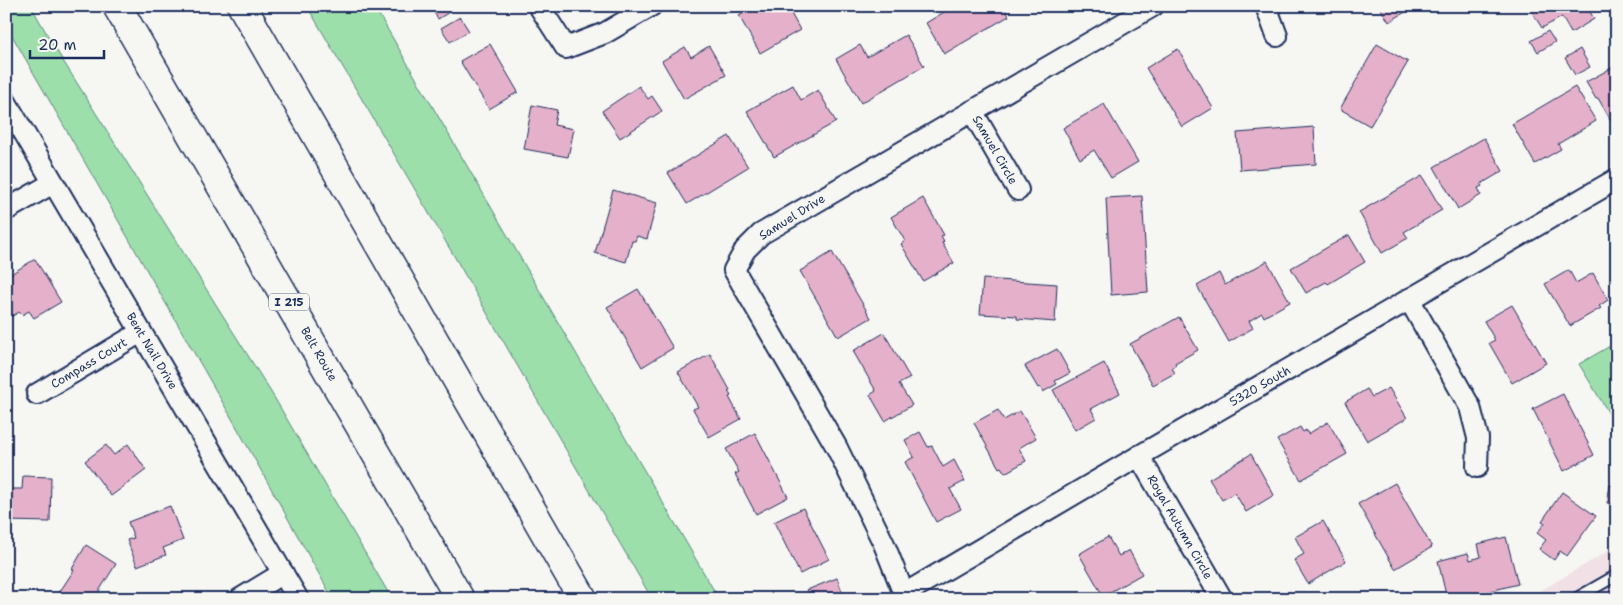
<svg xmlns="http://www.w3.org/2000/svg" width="1623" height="605" font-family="'Shantell Sans',sans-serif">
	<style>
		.built { fill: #f1e1e6 }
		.green { fill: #9cdfaa; stroke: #5c8784 }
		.building { fill: #e5b0c9; stroke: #1b2f5e }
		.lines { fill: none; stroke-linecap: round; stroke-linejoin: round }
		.lane-casing { stroke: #1b2f5e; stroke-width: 14 }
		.street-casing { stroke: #1b2f5e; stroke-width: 24 }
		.highway-casing { stroke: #1b2f5e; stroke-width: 31 }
		.lane { stroke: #f6f6f2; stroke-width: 10 }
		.street { stroke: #f6f6f2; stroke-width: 20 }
		.highway { stroke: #f6f6f2; stroke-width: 28 }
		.labels { text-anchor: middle; stroke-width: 4.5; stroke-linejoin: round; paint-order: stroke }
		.shield { fill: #f6f6f2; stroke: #5d6b8a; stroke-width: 1 }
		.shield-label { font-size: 11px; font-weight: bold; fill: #1b2f5e }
		.street-label { font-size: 12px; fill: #1b2f5e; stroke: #f6f6f2 }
	</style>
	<rect width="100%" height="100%" fill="#f6f6f2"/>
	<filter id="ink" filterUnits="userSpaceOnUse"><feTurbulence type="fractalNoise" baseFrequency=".02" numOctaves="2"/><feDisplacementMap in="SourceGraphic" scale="10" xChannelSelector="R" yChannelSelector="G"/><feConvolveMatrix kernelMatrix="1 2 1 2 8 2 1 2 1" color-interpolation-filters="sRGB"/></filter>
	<g filter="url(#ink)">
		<polygon class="built" points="1617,546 1617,599 1526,599"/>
		<g class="green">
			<polygon points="6,6 31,6 55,48 274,397 392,599 333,599 235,424 6,25"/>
			<polygon points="307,6 374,6 719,599 652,599 457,261"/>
			<polygon points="1617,342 1617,427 1579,364"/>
		</g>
		<g class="building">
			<polygon points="430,6 459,6 438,19"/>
			<polygon points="756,6 763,6 766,11 775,6 787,6 800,30 760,53 739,16"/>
			<polygon points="954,6 1003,6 1009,16 944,54 926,23"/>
			<polygon points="1379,6 1415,6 1389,22"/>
			<polygon points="1535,6 1587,6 1594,19 1571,33 1562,17 1542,28 1530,9"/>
			<polygon points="460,17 469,31 450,42 441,28"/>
			<polygon points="1548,31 1555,42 1538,52 1531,41"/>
			<polygon points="906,35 924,66 861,103 836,59 860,45 867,57"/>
			<polygon points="490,44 518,92 489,109 460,61"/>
			<polygon points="1377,44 1408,62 1370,126 1340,109"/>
			<polygon points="709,46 726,75 684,99 662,61 685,47 691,57"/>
			<polygon points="1178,49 1213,108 1182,127 1146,68"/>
			<polygon points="1580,49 1590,67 1575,75 1565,58"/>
			<polygon points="1617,65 1617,115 1610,119 1598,98 1596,99 1586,82"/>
			<polygon points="793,85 801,100 818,90 836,122 774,157 747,111"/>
			<polygon points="639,86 648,99 652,96 662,111 620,138 602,111"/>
			<polygon points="1575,87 1596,121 1558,144 1561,149 1535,164 1512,124"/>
			<polygon points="1104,104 1138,162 1111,178 1094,150 1080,159 1063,128"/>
			<polygon points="532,105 557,110 554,125 574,129 568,157 524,149"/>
			<polygon points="1314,127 1316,164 1240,170 1237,133"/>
			<polygon points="729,136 748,167 687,204 668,173"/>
			<polygon points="1484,138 1503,171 1481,184 1482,186 1478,188 1481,195 1458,209 1434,167"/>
			<polygon points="1422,176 1442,210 1404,232 1408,238 1382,253 1359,212"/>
			<polygon points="613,190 657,203 647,239 637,236 635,241 632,241 626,262 595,253"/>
			<polygon points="1142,196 1148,292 1111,295 1106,198"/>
			<polygon points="923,198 944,235 941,236 944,241 942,243 954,263 923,281 901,244 905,241 891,217"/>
			<polygon points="1349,235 1365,262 1328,284 1326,282 1306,293 1291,268"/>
			<polygon points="1617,243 1617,256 1611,246"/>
			<polygon points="832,252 871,318 838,337 800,271"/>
			<polygon points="35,259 61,302 34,318 29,311 22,315 19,312 6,320 6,277"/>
			<polygon points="1267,261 1290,302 1264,317 1262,313 1249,321 1253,328 1229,342 1197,286 1219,273 1225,285"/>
			<polygon points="1569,270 1576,283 1593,273 1608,300 1599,306 1601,308 1570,326 1545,284"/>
			<polygon points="983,279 1057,284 1055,322 1017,319 1017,316 980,314"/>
			<polygon points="638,289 673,348 642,367 607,307"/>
			<polygon points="1512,305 1546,363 1512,383 1489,343 1495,340 1484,321"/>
			<polygon points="1179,317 1198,350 1175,363 1176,365 1172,368 1175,373 1153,385 1130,344"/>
			<polygon points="884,333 910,378 899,384 912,405 885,421 870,395 876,391 853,351"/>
			<polygon points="1057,349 1070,373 1055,381 1057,384 1043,392 1040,387 1038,388 1025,366"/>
			<polygon points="710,354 730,390 728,391 731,396 729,397 741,419 709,437 693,409 698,407 678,372"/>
			<polygon points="1104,363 1120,393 1091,409 1096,418 1075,430 1053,390"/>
			<polygon points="1389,388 1407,418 1367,441 1345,402 1367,389 1372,397"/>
			<polygon points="1563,394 1594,455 1564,471 1533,409"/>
			<polygon points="998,410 1004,420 1020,411 1036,438 1019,448 1026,461 1005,473 1001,467 999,468 974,423"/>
			<polygon points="1328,422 1347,454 1301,480 1277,440 1300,427 1303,432 1306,430 1308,434"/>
			<polygon points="920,432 928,447 932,446 943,467 954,460 965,481 950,489 961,509 936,522 905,462 914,457 905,440"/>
			<polygon points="755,433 788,497 756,514 735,474 739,472 726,449"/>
			<polygon points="128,444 146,470 111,496 85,461 106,445 114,455"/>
			<polygon points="1251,454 1274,495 1246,512 1235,493 1222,500 1209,479"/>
			<polygon points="23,476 51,477 50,522 6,521 6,489 22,489"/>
			<polygon points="1395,483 1432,547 1395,569 1358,504"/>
			<polygon points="1610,485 1617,486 1617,504 1607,503"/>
			<polygon points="1562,492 1596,516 1567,556 1560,551 1554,560 1539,549 1546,540 1537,533 1545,523 1542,521"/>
			<polygon points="170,506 183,540 163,548 166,555 137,566 127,540 134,538 128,522"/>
			<polygon points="803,508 829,559 800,574 774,522"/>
			<polygon points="1323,521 1346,561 1308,584 1294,560 1304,554 1295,537"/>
			<polygon points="1108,537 1119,556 1129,550 1142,574 1103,596 1079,554"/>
			<polygon points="1506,537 1518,584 1459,599 1447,599 1438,561 1468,553 1470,560 1481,557 1478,544"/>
			<polygon points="86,545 116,564 94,599 55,599 74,570 72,569"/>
			<polygon points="837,578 845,599 811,599 807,590"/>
		</g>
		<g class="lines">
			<g class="lane-casing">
				<polyline id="lane" points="1575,599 1617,575"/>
			</g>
			<g class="street-casing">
				<g id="street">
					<polyline points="539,6 566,48 605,33 651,6"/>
					<polyline points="1266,6 1277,36"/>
					<polyline points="6,102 298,599"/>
					<polyline points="972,111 1018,190"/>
					<polyline points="6,210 53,183"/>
					<polyline points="1409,299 1470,407 1478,438 1477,467"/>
					<polyline points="37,394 141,332"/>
					<polyline points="1139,456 1222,599"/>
					<polyline points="904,594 1139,456 1617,179"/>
					<polyline points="240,599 283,573"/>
					<polyline points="906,599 884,544 836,446 734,270 745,250 761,234 1153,6"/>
				</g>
			</g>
			<g class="highway-casing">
				<g id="highway">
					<polyline points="117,6 460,599"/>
					<polyline points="242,6 583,599"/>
				</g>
			</g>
			<use href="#lane" class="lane"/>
			<use href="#street" class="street"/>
			<use href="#highway" class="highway"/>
		</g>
	</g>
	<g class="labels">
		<rect class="shield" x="269" y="293.5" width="40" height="17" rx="4"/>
		<g class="shield-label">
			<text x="289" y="306">I 215</text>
		</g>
		<g class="street-label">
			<text transform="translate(995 150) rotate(60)" y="4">Samuel Circle</text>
			<text transform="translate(792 217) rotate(-32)" y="4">Samuel Drive</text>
			<text transform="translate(152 351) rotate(59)" y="4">Bent Nail Drive</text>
			<text transform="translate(319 354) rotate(60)" y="4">Belt Route</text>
			<text transform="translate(89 363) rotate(-31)" y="4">Compass Court</text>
			<text transform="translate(1260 386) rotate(-30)" y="4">5320 South</text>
			<text transform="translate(1180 527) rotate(60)" y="4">Royal Autumn Circle</text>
		</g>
	</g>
	<rect width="1623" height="605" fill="none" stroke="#f6f6f2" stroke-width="25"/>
	<rect x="12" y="12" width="1598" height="580" fill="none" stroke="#1b2f5e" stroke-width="2" filter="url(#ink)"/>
	<path d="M30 50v8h74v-8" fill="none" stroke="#1b2f5e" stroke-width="2.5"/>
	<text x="38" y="50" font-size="15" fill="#1b2f5e" stroke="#f6f6f2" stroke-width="4" paint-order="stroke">20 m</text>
</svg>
